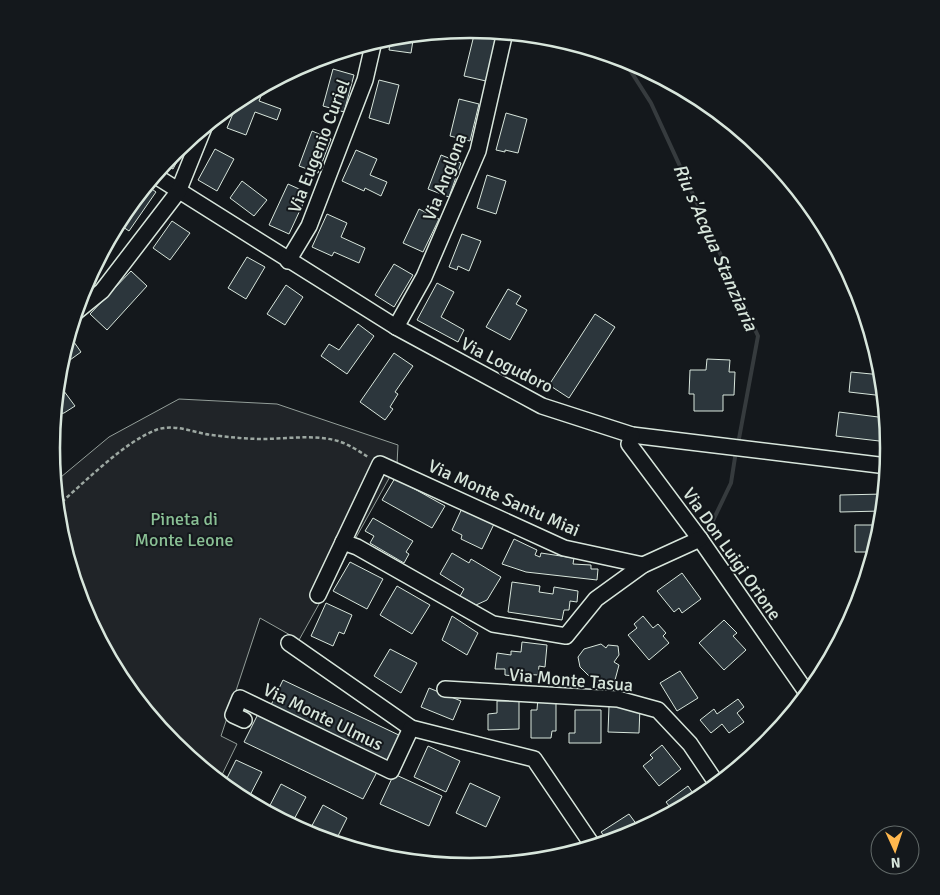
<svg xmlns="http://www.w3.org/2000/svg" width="940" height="895" font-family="Signika,sans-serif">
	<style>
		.green { fill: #202428; stroke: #939e99 }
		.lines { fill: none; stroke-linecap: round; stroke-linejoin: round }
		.stream { stroke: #363b3e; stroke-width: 4 }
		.building { fill: #2c363c; stroke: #d8e6dc }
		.minor-casing { stroke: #d8e6dc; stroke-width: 18 }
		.path { stroke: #9da8a2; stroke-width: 2.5; stroke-dasharray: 4 2.5; stroke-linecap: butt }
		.minor { stroke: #14181c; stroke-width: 15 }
		.labels { text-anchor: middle; stroke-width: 4; stroke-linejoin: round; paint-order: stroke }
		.street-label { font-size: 18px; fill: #d8e6dc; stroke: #14181c }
		.park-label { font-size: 18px; fill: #8ac095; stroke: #14181c }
		.water-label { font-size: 19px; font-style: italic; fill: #d8e6dc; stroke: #14181c }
		.rim { fill: none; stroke: #d8e6dc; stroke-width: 2.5 }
	</style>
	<rect width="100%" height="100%" fill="#14181c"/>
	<polygon class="green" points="179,399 277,404 398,445 397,464 299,640 260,618 221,736 237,744 219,781 174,743 122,680 83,607 59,529 55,482 109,437"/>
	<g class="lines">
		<g class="stream">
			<polyline points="623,59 651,103 758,336 738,444"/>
			<polyline points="708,531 731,483 736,451"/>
		</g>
	</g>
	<g class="building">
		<polygon points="475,31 496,36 486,81 464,76"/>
		<polygon points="414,34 411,53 389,50 391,37"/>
		<polygon points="333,69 354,75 344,112 323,106"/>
		<polygon points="379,80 399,85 389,124 369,118"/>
		<polygon points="251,92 261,96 259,101 281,109 277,120 255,112 246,135 227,128 239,99"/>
		<polygon points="459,99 479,104 470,141 450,136"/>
		<polygon points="506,113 527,119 518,153 505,150 505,152 496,150"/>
		<polygon points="312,131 331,139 318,173 299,166"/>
		<polygon points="189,139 173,169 164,164 174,151"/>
		<polygon points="215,149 234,159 217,191 198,180"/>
		<polygon points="356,150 377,159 370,175 387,182 381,196 365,188 364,191 342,181"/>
		<polygon points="441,155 461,163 449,197 428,189"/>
		<polygon points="487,175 506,181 496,214 477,208"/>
		<polygon points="242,181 267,200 254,216 230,198"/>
		<polygon points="288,184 308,193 289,234 269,225"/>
		<polygon points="146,185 156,192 129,231 117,223 122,215"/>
		<polygon points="419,209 439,219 423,252 403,243"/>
		<polygon points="327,214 347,223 341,237 365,248 359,263 334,252 332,256 312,247"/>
		<polygon points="172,221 190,233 170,260 153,248"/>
		<polygon points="462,234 481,241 469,271 458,266 457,270 449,267"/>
		<polygon points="247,257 265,267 246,299 228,288"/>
		<polygon points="394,264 413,275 394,307 375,295"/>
		<polygon points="131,271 147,286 107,330 90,314"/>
		<polygon points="437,283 454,292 441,317 464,330 458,342 417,320"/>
		<polygon points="286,285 303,297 285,325 267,314"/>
		<polygon points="508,289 521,296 516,304 527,310 510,340 486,327"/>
		<polygon points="595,314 615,327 569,398 549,385"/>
		<polygon points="358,324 374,336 347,374 321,356 329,344 339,350"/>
		<polygon points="69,335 81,352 59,368 59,366"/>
		<polygon points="394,353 413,366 395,392 398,394 390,407 393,409 385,420 360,402"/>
		<polygon points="707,359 730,360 729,372 735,372 734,395 723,395 723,411 694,411 694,394 689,394 690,370 706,370"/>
		<polygon points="851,372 882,375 884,396 849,392"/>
		<polygon points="58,383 75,406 64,413 54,415"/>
		<polygon points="839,412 886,418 888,442 836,436"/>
		<polygon points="395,478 445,506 432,528 382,500"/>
		<polygon points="884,494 882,511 840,512 840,495"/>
		<polygon points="464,504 494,524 482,549 461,539 462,535 452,530"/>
		<polygon points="373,518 413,541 406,552 409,554 404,563 370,543 374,536 365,531"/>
		<polygon points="855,525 881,525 874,552 855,552"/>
		<polygon points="514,539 537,550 535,555 540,557 541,553 574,558 573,564 591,565 591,569 598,569 597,580 526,572 502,564"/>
		<polygon points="452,553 469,563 471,559 501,577 487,600 476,605 460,596 464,589 440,574"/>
		<polygon points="350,562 383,579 367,609 333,591"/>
		<polygon points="682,573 701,599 682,613 679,608 674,612 657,591"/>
		<polygon points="512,582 540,586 539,592 553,594 554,587 578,591 577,602 570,601 569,610 564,610 562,620 508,612"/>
		<polygon points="397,586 430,605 412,634 380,615"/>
		<polygon points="326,603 352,615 344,634 339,632 333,646 311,636"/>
		<polygon points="452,616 478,633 467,655 442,640"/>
		<polygon points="643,616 653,628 658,624 666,633 663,636 669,643 649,660 628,635 637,628 634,624"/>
		<polygon points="724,620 737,633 733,636 746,650 724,670 699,643"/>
		<polygon points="522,642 547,645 545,667 539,666 538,675 521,674 521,677 505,675 505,669 495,669 497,653 511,655 511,651 521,652"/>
		<polygon points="601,644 606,648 608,645 618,646 619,655 614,662 619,665 615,680 605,686 594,681 580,667 578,657 584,649"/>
		<polygon points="390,649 417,663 401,693 374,676"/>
		<polygon points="680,671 698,698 677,711 660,683"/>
		<polygon points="283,680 403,737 389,765 270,707"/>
		<polygon points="429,688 461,701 453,720 421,707"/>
		<polygon points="538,697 556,697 556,731 552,731 551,738 531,738 531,710 537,710"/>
		<polygon points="738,699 744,707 737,713 744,722 729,733 722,724 711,733 700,720 714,709 717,714"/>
		<polygon points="497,701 519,701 519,729 488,730 488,714 497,713"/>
		<polygon points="609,706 640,707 639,733 608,732"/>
		<polygon points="575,710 601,710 601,743 569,743 569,733 575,733"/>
		<polygon points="258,714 377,772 363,799 244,742"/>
		<polygon points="662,745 681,769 659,786 643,766 653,758 650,755"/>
		<polygon points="428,746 460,761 446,792 414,777"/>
		<polygon points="752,749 755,753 729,774 725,769"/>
		<polygon points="236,760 262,772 247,801 237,796 224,784"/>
		<polygon points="394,774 442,796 429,826 380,804"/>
		<polygon points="470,783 500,797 486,827 456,813"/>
		<polygon points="281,784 306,797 291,825 267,811"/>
		<polygon points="688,786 697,799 673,811 666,802"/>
		<polygon points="323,805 347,818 335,842 308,833"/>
		<polygon points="629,814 640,829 630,834 608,841 601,832"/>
	</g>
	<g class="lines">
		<g class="minor-casing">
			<g id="minor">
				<polyline points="154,175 396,327 542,406 632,435 887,466"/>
				<polyline points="288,261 309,226 365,80 374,41"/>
				<polyline points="76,312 102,291 178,192 205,125"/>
				<polyline points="396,327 424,277 478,151 505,32"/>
				<polyline points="632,435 629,444 700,539 807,693"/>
				<polyline points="343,542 357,547 493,624 566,636 596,599 643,565 700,539"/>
				<polyline points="318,595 380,464 564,548 643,565"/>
				<polyline points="289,643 411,728 534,759 593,846"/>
				<polyline points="445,689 618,699 658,710 690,744 717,784"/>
				<polyline points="244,720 233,715 240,698 391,771 411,728"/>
			</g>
		</g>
		<path class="path" d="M57,506C84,483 124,442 156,430C175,423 194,433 212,435C229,437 245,439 262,439C287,439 313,434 338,441C348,444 359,451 368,457"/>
		<use href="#minor" class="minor"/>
	</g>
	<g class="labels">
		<g class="street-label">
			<text transform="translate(319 146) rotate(-69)" y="6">Via Eugenio Curiel</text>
			<text transform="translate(445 177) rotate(-69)" y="6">Via Anglona</text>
			<text transform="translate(507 365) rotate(27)" y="6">Via Logudoro</text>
			<text transform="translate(504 498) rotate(24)" y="6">Via Monte Santu Miai</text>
			<text transform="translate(732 554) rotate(55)" y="6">Via Don Luigi Orione</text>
			<text transform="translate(571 680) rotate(5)" y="6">Via Monte Tasua</text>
			<text transform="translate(323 717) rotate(26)" y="6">Via Monte Ulmus</text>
		</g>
		<g class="park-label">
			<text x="184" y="525">Pineta di<tspan x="184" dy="21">Monte Leone</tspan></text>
		</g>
		<g class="water-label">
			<text transform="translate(716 247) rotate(66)" y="7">Riu s'Acqua Stanziaria</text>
		</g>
	</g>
	<path d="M0 0H940V895H0ZM60 448a410 410 0 1 1 820 0a410 410 0 1 1-820 0Z" fill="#14181c" fill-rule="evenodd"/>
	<path class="rim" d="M60 448a410 410 0 1 1 820 0a410 410 0 1 1-820 0Z"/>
	<g transform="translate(895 850) rotate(177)"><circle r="24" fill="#14181c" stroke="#626a69"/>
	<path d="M0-4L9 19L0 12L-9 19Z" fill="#ffb74d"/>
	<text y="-8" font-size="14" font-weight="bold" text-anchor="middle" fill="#d8e6dc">N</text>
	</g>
</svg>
